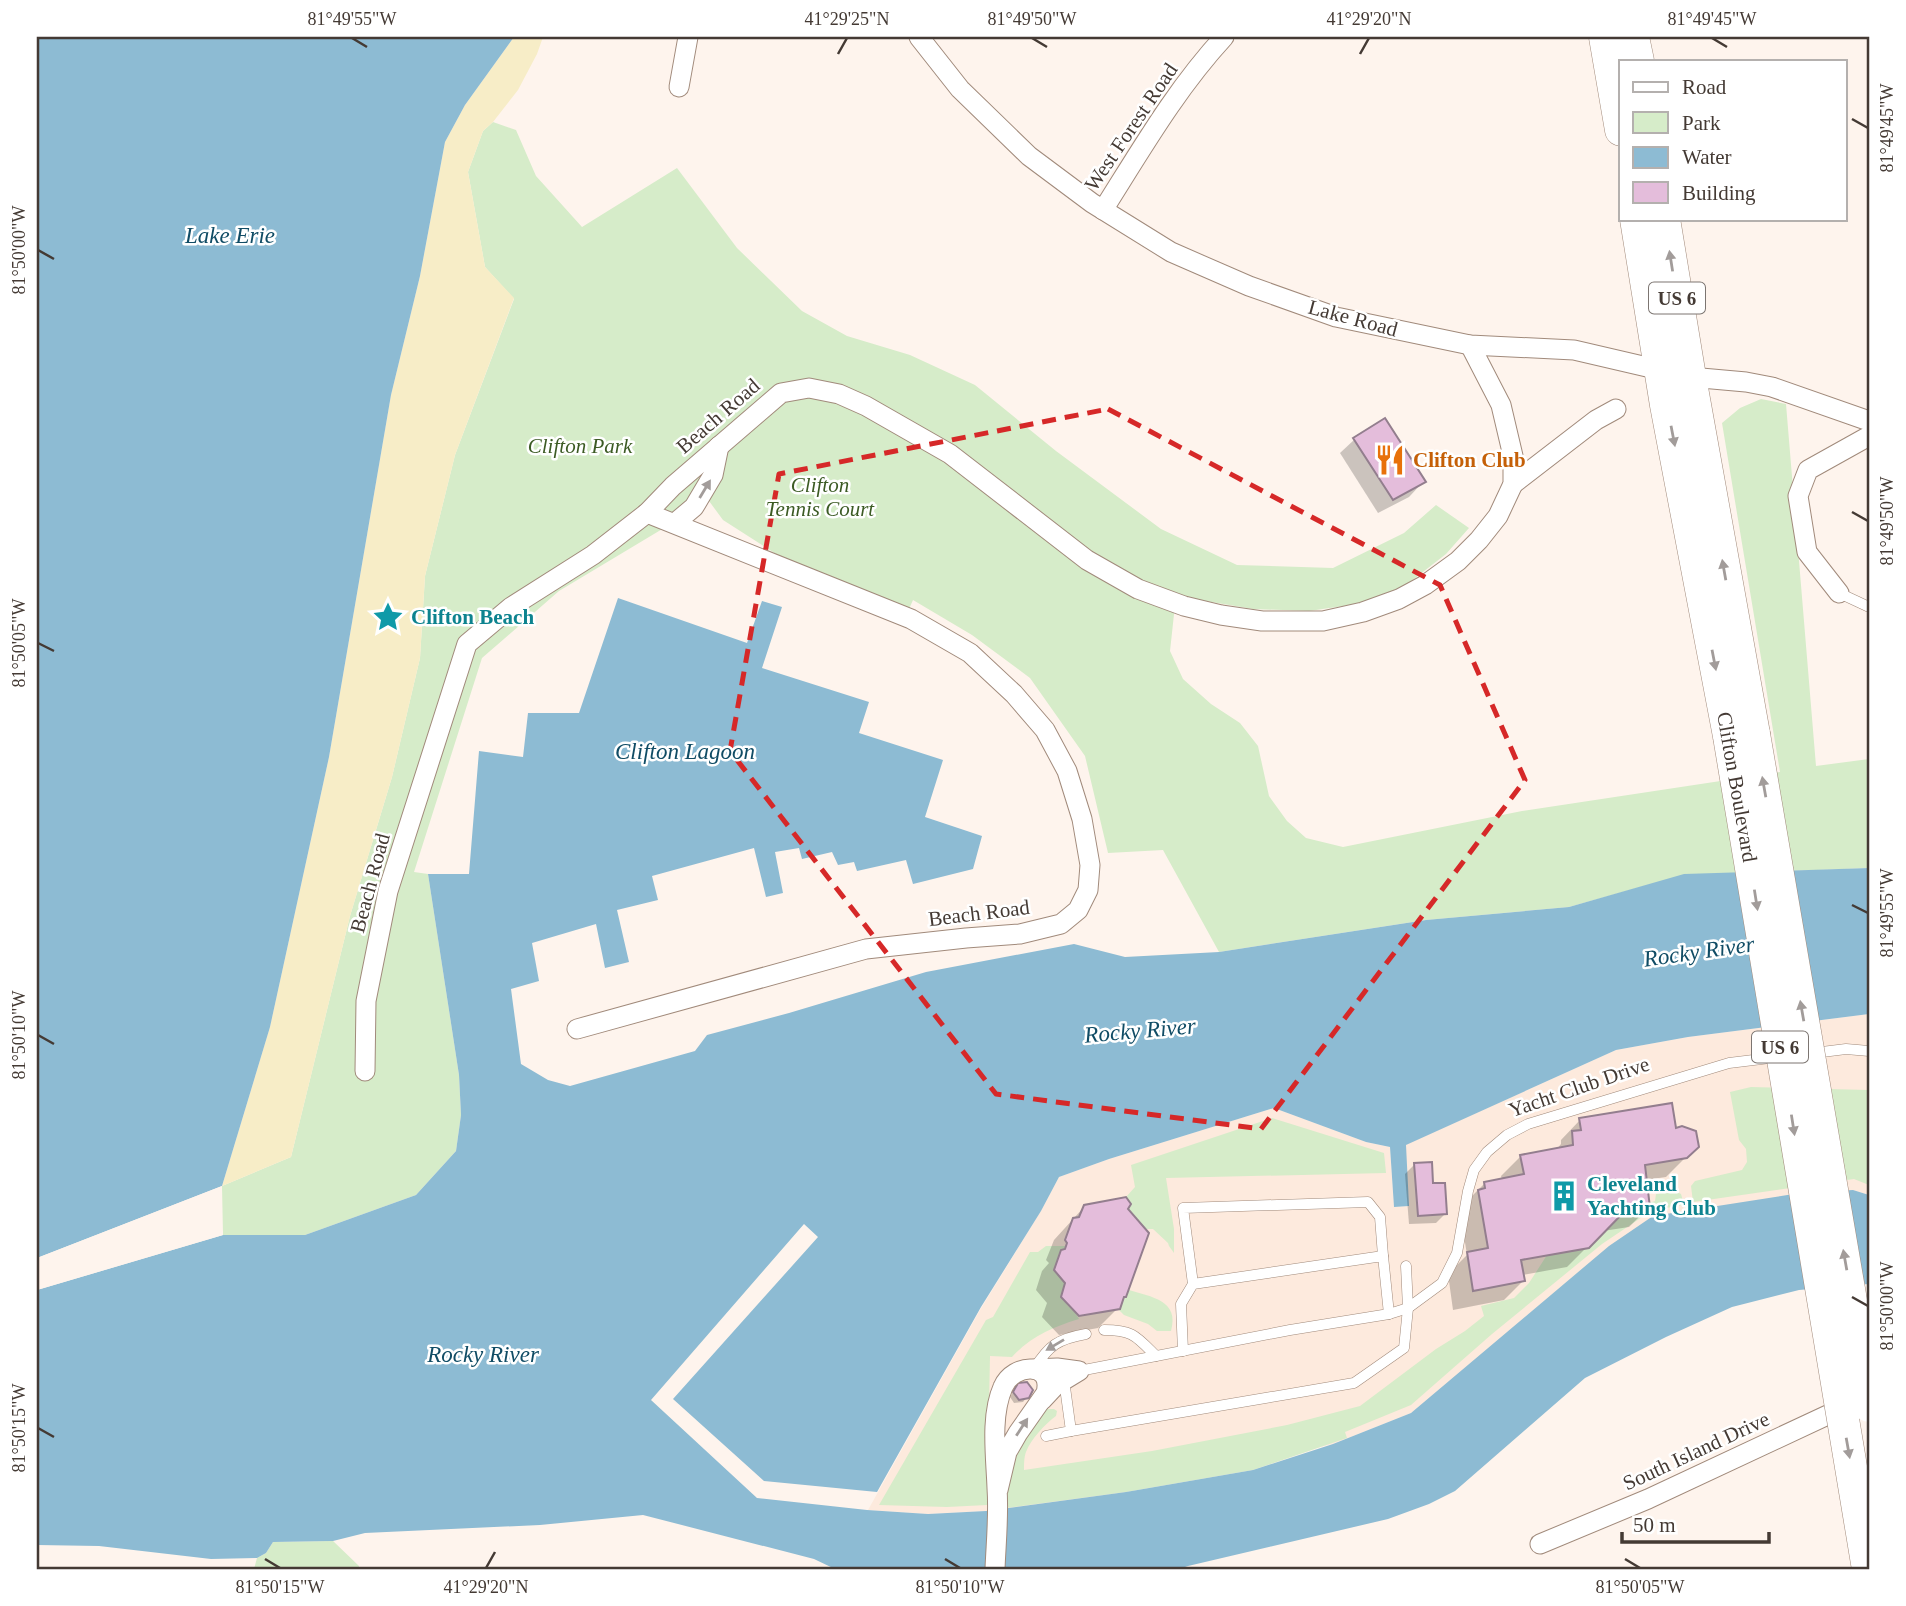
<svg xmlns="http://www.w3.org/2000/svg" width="1906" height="1606" font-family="'Times New Roman',serif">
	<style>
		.built { fill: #fdeadd }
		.green { fill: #d6ecc9 }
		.sand { fill: #f7edc7 }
		.water { fill: #8dbbd3 }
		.pier { fill: #fef4ed }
		.shadow { fill: #0003 }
		.building { fill: #e4bddb; stroke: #937e8e; stroke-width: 2 }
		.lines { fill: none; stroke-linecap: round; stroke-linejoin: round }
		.lane-casing { stroke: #a18a7b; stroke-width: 11 }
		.street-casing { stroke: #a18a7b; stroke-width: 21 }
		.primary-casing { stroke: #a18a7b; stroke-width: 33 }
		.lane { stroke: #fff; stroke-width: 10 }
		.street { stroke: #fff; stroke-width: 19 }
		.primary { stroke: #fff; stroke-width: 32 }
		.primary-bridge-casing { stroke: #a18a7b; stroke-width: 33; stroke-linecap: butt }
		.primary-bridge { stroke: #fff; stroke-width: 32 }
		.oneway { fill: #a29c9a }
		.marked { fill: none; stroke: #d62828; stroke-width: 5; stroke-dasharray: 14 9; stroke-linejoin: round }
		.ticks { fill: none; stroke: #443a34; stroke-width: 2.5 }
		.labels { text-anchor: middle; stroke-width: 5; stroke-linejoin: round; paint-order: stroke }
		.shield { fill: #fff; stroke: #7c7571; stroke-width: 2 }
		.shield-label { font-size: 19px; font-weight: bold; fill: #443a34 }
		.street-label { font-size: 21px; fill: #443a34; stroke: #fff }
		.park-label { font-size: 21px; font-style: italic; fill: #3c5b24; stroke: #fff }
		.food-label { font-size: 21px; font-weight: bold; fill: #c56008; stroke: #fff; text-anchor: start }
		.culture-label { font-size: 21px; font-weight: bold; fill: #0d838f; stroke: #fff; text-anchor: start }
		.water-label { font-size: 23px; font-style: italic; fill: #104c65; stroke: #fff }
		.neatline { fill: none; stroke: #443a34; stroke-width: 2.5 }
		.ticks-label { font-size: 18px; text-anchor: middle; fill: #443a34 }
	</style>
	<rect width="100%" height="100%" fill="#fef4ed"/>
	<polygon class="built" points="1869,1014 1869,1195 1853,1190 1427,1400 1411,1413 1333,1444 1126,1492 986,1511 928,1514 868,1510 980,1310 1041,1211 1059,1177 1109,1159 1274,1108 1366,1142 1390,1147 1394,1207 1409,1206 1405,1145 1616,1050 1688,1037"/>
	<g class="green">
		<polygon points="493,122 516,130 536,176 582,227 677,168 737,248 802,311 847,336 910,355 975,385 1056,451 1161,529 1237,565 1333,568 1404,533 1436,505 1469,528 1446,554 1405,586 1357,604 1309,611 1253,609 1176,596 1170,651 1183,679 1211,704 1240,723 1258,746 1269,796 1287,821 1306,838 1343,847 1522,811 1780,772 1722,423 1740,408 1761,399 1786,404 1816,766 1869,759 1869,868 1684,875 1569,907 1426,920 1219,952 1163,850 1108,853 1085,756 1030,678 972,635 913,600 909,609 776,554 723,520 709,501 559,591 482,658 414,872 428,874 459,1075 461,1115 456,1151 416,1195 305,1235 223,1235 222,1186 291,1157 350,916 392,777 420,658 425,576 455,455 514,299 485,267 468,172 483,131"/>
		<polygon points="1751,1087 1869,1090 1869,1185 1854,1179 1693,1202 1691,1186 1695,1181 1742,1170 1747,1162 1746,1149 1739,1140 1730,1092"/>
		<polygon points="1272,1118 1384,1153 1386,1173 1166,1178 1174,1229 1174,1253 1169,1246 1168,1243 1153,1229 1145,1229 1128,1209 1131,1204 1126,1197 1135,1187 1131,1165"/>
		<path d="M1673,1190L1681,1194L1683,1201L1682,1205L1651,1211L1602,1244L1492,1334L1411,1405L1345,1432L1347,1438L1253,1470L1126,1492L1006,1508L1008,1472L1014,1449L1047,1409H1054L1057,1411L1056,1416C1045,1424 1031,1439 1026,1452C1024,1457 1024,1465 1024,1470L1152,1451L1287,1425L1360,1406L1436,1349L1465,1331L1484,1316L1481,1306L1514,1298L1529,1283L1547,1255L1589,1248L1624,1212L1650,1208L1649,1203L1655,1201L1656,1194Z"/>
		<path d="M1046,1246H1066L1065,1249L1061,1250L1054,1270L1065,1283L1061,1297L1069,1307H1072L1079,1319C1053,1327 1031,1336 1012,1357L990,1356L987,1505L947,1507L879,1505L986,1320L993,1317L1030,1252H1038Z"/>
		<path d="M1129,1290C1151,1297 1180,1300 1171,1331H1157L1148,1324L1124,1315L1118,1309L1124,1297H1126Z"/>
		<polygon points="333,1541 359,1566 359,1569 254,1569 257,1558 266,1553 273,1542"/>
	</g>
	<polygon class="sand" points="514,37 543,37 537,54 518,90 493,122 483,131 468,172 485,267 514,298 455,455 425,576 420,658 392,777 350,916 291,1157 222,1186 270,1027 329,757 391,395 420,276 445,142 465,105"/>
	<g class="water">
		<polygon points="37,37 514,37 465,105 445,142 420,276 391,395 329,757 270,1027 222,1186 37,1258"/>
		<polygon points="618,598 747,643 762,601 782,607 762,668 869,702 859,733 943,760 925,817 982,836 973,869 913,884 906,860 857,871 854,862 838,865 832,852 802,859 799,848 775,852 783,893 766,897 754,848 652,876 658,900 617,910 629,962 605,968 596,924 532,943 539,981 511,989 521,1064 548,1080 570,1086 695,1051 707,1035 789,1013 926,972 1074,944 1125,957 1219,952 1426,920 1569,907 1684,874 1869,868 1869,1014 1688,1037 1616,1050 1406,1145 1409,1206 1394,1207 1390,1147 1366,1142 1274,1108 1109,1159 1059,1177 1041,1211 981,1307 877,1492 764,1481 673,1399 818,1237 804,1224 651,1400 757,1498 867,1510 928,1514 986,1511 1126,1492 1253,1470 1333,1444 1411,1413 1609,1246 1653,1216 1800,1193 1853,1190 1869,1195 1869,1284 1799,1290 1732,1307 1666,1337 1585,1378 1455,1491 1429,1504 1388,1519 1188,1566 1179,1569 835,1569 814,1559 643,1515 540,1525 365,1533 333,1541 273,1542 266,1553 257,1558 211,1559 99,1546 37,1545 37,1290 223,1235 305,1235 416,1195 456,1151 461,1115 459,1075 428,874 469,874 479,751 523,757 528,713 579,713"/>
	</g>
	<g class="pier">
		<polygon points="222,1186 222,1190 37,1262 37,1258"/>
		<polygon points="223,1231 223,1235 37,1290 37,1287 205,1235"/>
	</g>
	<g class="shadow">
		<polygon points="1355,439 1423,482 1409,497 1378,513 1340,453"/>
		<polygon points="1580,1120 1674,1130 1697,1146 1666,1177 1645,1180 1648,1208 1629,1227 1603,1231 1567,1267 1522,1275 1523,1281 1504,1300 1453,1310 1448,1274 1467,1255 1460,1211 1465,1203 1485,1183 1502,1180 1501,1176 1521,1156 1556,1150 1561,1144 1561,1140"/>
		<polygon points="1414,1165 1432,1185 1445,1214 1436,1223 1409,1224 1405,1174"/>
		<polygon points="1085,1206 1126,1210 1121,1300 1118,1308 1098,1328 1059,1335 1042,1317 1047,1303 1036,1290 1042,1271 1049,1263 1046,1260 1054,1240"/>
		<polygon points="1018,1384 1027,1397 1023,1402 1014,1403 1010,1397"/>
	</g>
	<g class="building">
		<polygon points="1385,418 1426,482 1393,500 1353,438"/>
		<polygon points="1672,1103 1676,1128 1682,1126 1696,1131 1699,1147 1687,1158 1645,1165 1650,1208 1624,1212 1589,1248 1521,1260 1525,1281 1473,1291 1467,1252 1488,1248 1478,1190 1485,1188 1484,1182 1524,1174 1520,1155 1573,1145 1572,1131 1581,1130 1579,1118"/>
		<polygon points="1432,1162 1433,1183 1445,1183 1447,1214 1418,1216 1414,1163"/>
		<polygon points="1126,1197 1131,1204 1128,1209 1149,1233 1126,1297 1124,1297 1120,1309 1079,1316 1061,1297 1065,1283 1054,1270 1061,1250 1065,1249 1067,1243 1065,1240 1073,1218 1079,1217 1084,1205"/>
		<polygon points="1027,1382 1033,1390 1029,1398 1019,1400 1013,1392 1018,1383"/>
	</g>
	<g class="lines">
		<g class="lane-casing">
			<g id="lane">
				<polyline points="1839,593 1869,607"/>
				<polyline points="1814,1053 1846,1049 1869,1051"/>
				<polyline points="1193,1284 1183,1208 1368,1202 1380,1217 1383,1256"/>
				<path d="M1104,1330C1133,1330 1136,1336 1156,1356"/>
				<polyline points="1183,1351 1181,1304 1193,1284 1383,1256 1389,1314"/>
				<path d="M1034,1369C1049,1345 1058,1339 1086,1334"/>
				<polyline points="1079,1371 1290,1330 1389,1314 1408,1308 1442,1283 1457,1253 1468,1191 1474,1170 1487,1152 1507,1135 1528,1124 1729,1063 1778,1057"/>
				<polyline points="1071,1431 1354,1383 1404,1348 1408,1308 1406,1266"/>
				<polyline points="1046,1436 1071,1431 1064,1380"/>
			</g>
		</g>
		<g class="street-casing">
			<g id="street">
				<polyline points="919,37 960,89 1029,156 1092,203 1171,252 1249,286 1336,317 1470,345 1574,350 1690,377 1746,382 1772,387 1869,421"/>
				<polyline points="679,87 688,37"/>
				<path d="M1103,210C1141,150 1176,89 1224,37"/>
				<polyline points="1513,484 1596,420 1616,409"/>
				<polyline points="675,523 694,507 713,475 719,446"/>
				<polyline points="1839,593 1807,552 1798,496 1808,470 1869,436"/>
				<polyline points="577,1029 866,949 966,938 1020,934 1061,924 1078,910 1088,890 1090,865 1082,819 1067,771 1045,730 1014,694 970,653 911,619 647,513"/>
				<polyline points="365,1071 366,1001 388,891 467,644 511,607 593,555 647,513 673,486 781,393 809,388 839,394 866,406 950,454 1087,560 1138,589 1184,606 1221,615 1262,621 1323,621 1363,612 1399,599 1425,585 1458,561 1479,540 1498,516 1513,484 1513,456 1501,405 1470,345"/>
				<polyline points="1034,1369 1057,1368 1079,1371 1056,1385 1042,1400"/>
				<polyline points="1540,1544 1648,1499 1849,1405"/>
				<path d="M995,1569C996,1543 999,1515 997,1488C996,1458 990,1416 1003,1387C1013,1363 1054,1361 1046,1393L1018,1433L1007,1452L998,1490"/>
			</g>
		</g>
		<g class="primary-casing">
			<g id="primary">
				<polyline points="1605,37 1621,130"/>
				<polyline points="1633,37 1638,61"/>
				<polyline points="1636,219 1666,405 1729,736"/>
				<polyline points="1664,219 1690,377 1754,734"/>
			</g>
		</g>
		<use href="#lane" class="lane"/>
		<use href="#street" class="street"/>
		<use href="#primary" class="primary"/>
		<g class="primary-bridge-casing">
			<g id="primary-bridge">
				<polyline points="1754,734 1869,1406"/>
				<polyline points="1729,736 1868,1569"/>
			</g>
		</g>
		<use href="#primary-bridge" class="primary-bridge"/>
	</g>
	<defs><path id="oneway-solid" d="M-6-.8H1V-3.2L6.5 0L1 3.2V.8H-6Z" transform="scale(1.75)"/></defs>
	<g class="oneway">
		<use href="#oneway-solid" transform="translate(1671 261) rotate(-99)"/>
		<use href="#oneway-solid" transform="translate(1673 436) rotate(79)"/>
		<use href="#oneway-solid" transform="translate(705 489) rotate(-59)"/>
		<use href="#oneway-solid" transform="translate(1724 570) rotate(-100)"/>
		<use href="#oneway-solid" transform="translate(1714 660) rotate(79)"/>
		<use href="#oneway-solid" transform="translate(1764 787) rotate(-100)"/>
		<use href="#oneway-solid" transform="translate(1756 900) rotate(81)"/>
		<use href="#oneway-solid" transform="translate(1802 1011) rotate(-100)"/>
		<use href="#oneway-solid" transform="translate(1793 1125) rotate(81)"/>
		<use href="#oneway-solid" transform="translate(1845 1260) rotate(-100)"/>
		<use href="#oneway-solid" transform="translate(1055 1345) rotate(149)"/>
		<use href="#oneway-solid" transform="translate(1022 1427) rotate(-57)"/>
		<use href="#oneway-solid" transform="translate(1848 1448) rotate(80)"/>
	</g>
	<path class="marked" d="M1108,409L1440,585L1525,780L1261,1129L996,1094L730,751L779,474Z"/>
	<path class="ticks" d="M352,38L367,47M1032,38L1047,47M1712,38L1727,47M838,54L847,38M1360,54L1369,38M1852,119L1868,128M38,250L54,259M1852,512L1868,521M38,643L54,651M1852,905L1868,913M38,1035L54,1044M1852,1297L1868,1306M38,1428L54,1437M265,1559L280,1568M945,1559L960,1568M1625,1559L1640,1568M486,1568L495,1552"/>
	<defs>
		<g id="restaurant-bare" transform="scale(2.415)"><path d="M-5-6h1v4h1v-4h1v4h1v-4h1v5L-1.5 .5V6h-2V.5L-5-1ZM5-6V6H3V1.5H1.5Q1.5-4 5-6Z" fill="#e8710a" stroke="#fff" stroke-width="2.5" paint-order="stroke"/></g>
		<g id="sight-bare" transform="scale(2.415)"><path d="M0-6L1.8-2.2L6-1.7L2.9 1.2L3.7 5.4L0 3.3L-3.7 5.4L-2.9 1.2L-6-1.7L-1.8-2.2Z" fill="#0f9aa8" stroke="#fff" stroke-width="2.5" paint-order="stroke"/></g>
		<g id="building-bare" transform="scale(2.415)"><path d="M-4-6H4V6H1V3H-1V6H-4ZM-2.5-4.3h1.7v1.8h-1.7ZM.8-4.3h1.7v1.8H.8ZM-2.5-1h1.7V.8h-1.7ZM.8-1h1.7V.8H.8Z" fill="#0f9aa8" stroke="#fff" stroke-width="2.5" paint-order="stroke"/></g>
	</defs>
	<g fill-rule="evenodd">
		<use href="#restaurant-bare" x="1390" y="460"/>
		<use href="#sight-bare" x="388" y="617"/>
		<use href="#building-bare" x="1564" y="1196"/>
	</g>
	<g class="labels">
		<g class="shield">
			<rect x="1649" y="282.5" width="56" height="31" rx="5"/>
			<rect x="1752" y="1031.5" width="56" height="31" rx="5"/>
		</g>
		<g class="shield-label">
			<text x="1677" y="305">US 6</text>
			<text x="1780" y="1054">US 6</text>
		</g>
		<g class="street-label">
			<text transform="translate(1131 127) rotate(-56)" y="7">West Forest Road</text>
			<text transform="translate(1353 318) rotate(15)" y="7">Lake Road</text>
			<text transform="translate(718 416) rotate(-41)" y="7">Beach Road</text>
			<text transform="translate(1737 787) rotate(80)" y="7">Clifton Boulevard</text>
			<text transform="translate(370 883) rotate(-75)" y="7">Beach Road</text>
			<text transform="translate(979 913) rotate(-7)" y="7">Beach Road</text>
			<text transform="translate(1579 1087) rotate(-19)" y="7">Yacht Club Drive</text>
			<text transform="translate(1696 1451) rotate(-25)" y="7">South Island Drive</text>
		</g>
		<g class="park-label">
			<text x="580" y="453">Clifton Park</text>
			<text x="820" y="492">Clifton<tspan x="820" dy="24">Tennis Court</tspan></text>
		</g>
		<g class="food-label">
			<text x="1413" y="467">Clifton Club</text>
		</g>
		<g class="culture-label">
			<text x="411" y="624">Clifton Beach</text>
			<text x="1587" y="1191">Cleveland<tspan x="1587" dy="24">Yachting Club</tspan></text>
		</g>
		<g class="water-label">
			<text x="230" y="243">Lake Erie</text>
			<text x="685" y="759">Clifton Lagoon</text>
			<text transform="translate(1699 951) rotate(-8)" y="8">Rocky River</text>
			<text transform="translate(1140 1030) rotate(-5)" y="8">Rocky River</text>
			<text x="483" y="1362">Rocky River</text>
		</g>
	</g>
	<rect width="1906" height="1606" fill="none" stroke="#ffffff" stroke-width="77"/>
	<rect x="1619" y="60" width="228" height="161" fill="#ffffff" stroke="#b4b0ae" stroke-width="2"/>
	<rect x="1633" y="82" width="35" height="10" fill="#ffffff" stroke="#b4b0ae" stroke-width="2"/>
	<text x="1682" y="94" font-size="21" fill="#443a34">Road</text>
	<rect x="1633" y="112" width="35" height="21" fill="#d6ecc9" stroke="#b4b0ae" stroke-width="2"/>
	<text x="1682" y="130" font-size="21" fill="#443a34">Park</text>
	<rect x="1633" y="147" width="35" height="21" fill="#8dbbd3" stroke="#b4b0ae" stroke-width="2"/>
	<text x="1682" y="164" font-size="21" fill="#443a34">Water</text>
	<rect x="1633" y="182" width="35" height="21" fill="#e4bddb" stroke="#b4b0ae" stroke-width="2"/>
	<text x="1682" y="200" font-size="21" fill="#443a34">Building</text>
	<path d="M1622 1532v10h147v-10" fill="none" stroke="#443a34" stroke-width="3.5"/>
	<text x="1633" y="1532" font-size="21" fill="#443a34" stroke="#ffffff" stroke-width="5" paint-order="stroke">50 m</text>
	<rect x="38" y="38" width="1830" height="1530" class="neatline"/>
	<g class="ticks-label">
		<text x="352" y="25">81°49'55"W</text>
		<text x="847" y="25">41°29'25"N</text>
		<text x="1032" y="25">81°49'50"W</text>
		<text x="1369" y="25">41°29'20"N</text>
		<text x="1712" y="25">81°49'45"W</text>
		<text transform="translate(1887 128) rotate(-90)" y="6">81°49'45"W</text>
		<text transform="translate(19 250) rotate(-90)" y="6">81°50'00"W</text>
		<text transform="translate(1887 521) rotate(-90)" y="6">81°49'50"W</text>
		<text transform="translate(19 643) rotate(-90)" y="6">81°50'05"W</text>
		<text transform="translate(1887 913) rotate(-90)" y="6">81°49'55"W</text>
		<text transform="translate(19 1035) rotate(-90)" y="6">81°50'10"W</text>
		<text transform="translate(1887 1306) rotate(-90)" y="6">81°50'00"W</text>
		<text transform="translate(19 1428) rotate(-90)" y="6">81°50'15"W</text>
		<text x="280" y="1593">81°50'15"W</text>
		<text x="486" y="1593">41°29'20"N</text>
		<text x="960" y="1593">81°50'10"W</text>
		<text x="1640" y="1593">81°50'05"W</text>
	</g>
</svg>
